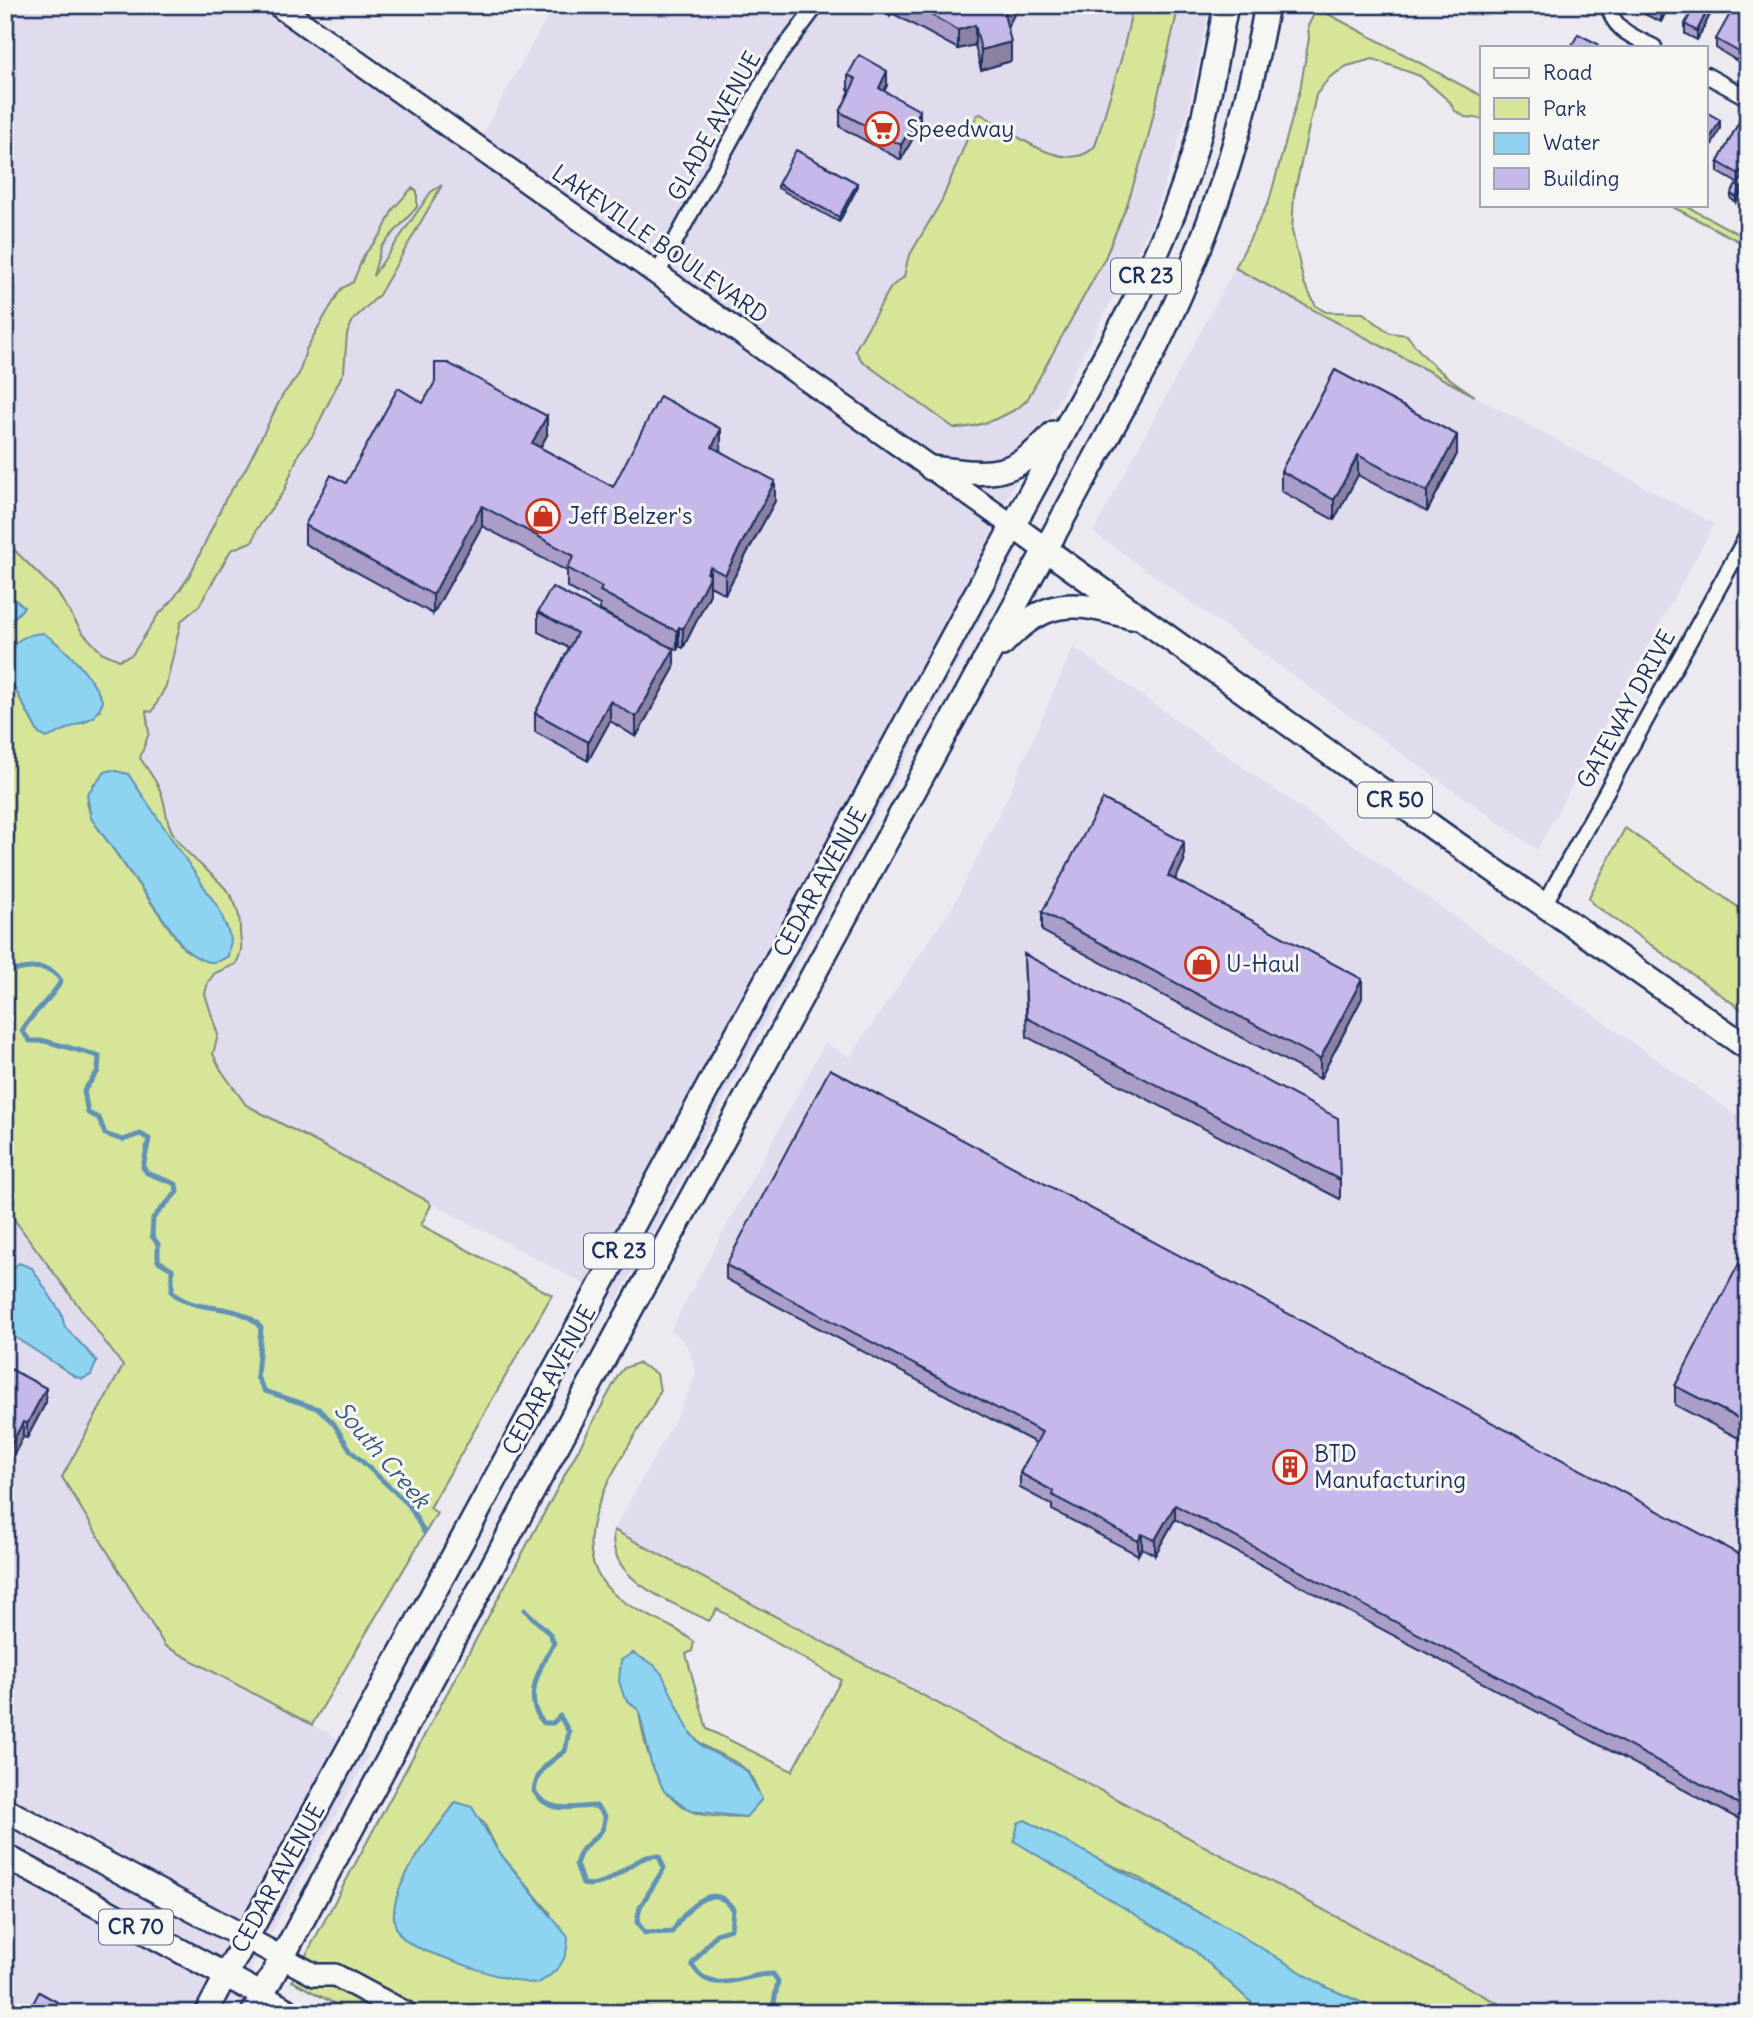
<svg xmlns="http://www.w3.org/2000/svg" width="1753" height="2018" font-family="Delius,sans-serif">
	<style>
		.built { fill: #e1dbee }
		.green { fill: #d6e598; stroke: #788a7b; stroke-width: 2; fill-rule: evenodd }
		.water { fill: #8ed4f0; stroke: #6092b6; stroke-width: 2 }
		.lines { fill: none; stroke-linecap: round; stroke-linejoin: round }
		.stream { stroke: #6092b6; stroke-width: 5 }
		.street-casing { stroke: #1b2f5e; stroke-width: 19 }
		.secondary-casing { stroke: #1b2f5e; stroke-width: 26 }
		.primary-casing { stroke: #1b2f5e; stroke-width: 28 }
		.street { stroke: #f6f6f2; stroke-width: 14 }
		.secondary { stroke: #f6f6f2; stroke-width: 21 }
		.primary { stroke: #f6f6f2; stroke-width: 23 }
		.wall { fill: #aa9ec8; stroke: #1b2f5e; stroke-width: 2 }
		.shaded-wall { fill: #8b81a3; stroke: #1b2f5e; stroke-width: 2 }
		.building { fill: #c6b8e9; stroke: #1b2f5e; stroke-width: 2 }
		.labels { text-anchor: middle; stroke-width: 6; stroke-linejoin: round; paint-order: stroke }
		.shield { fill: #f6f6f2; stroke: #5d6b8a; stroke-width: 2 }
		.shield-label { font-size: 21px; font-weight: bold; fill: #1b2f5e }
		.street-label { font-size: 23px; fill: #1b2f5e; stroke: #f6f6f2 }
		.poi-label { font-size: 23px; fill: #1b2f5e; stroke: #f6f6f2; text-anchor: start }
		.water-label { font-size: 24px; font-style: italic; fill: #385882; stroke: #f6f6f2 }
	</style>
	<rect width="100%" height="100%" fill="#eceaf0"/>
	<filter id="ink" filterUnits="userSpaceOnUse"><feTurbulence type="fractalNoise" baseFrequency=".0143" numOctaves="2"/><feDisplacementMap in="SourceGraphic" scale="14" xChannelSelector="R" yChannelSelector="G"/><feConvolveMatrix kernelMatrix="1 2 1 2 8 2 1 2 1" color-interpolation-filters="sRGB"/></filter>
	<g filter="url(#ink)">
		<g class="built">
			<polygon points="5,5 263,5 471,155 554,5 1210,5 1187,115 1153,221 991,529 1018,549 616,1301 246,1105 5,781"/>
			<polygon points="1235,268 1714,524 1537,850 1093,532"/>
			<polygon points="1073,647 1748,1124 1748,2013 1516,2013 614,1530 677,1416 696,1375 689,1349 681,1338 670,1331 825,1043 850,1057 953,906 1008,796"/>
			<polygon points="5,1207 123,1366 62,1477 165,1646 369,1755 227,2013 5,2013"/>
		</g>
		<g class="green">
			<path d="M1133,5H1179L1147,142L1127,205L1105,258L1027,400C1013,415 975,429 954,428L862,361L855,350L891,287L904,277L908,258L942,200L977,115L981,114C1009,130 1067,178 1095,146L1122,56Z"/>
			<path d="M1317,8L1482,96V119L1465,117L1454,110L1450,102L1420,76L1373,59L1347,66L1329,78L1316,95L1294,195L1292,231L1304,283L1316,306L1326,312L1363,313L1390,333L1407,335C1426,362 1447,378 1475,396L1235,268L1269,201L1300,90L1309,38L1308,26Z"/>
			<path d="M442,185L379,295L353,320L347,334L344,371L313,435L299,453L284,491L257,529L253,541L231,550L199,606L181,621L166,686L152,712L146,711L149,733L140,758C147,768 155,779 160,790C168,808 163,820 177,840C199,872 241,884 240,929C240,948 245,943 236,964L215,973L208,982L205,994L218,1035L213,1054L221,1070L246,1105L428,1201L431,1205L421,1225L552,1295L430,1508L437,1513L312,1725L165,1646L62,1477L123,1366L5,1207V670L39,734L85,722L100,710L50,638L12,647L5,658V628L23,608L5,591V541L57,592L82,632L101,652L119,660L132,655L158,615L171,602L190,575L226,498L245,470L282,396L299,374L306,350L319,326L341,289L353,282L364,255L382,233L393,209L412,188L417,191V207L381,247L373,276L431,192ZM128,774L227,927L228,956C212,968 199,959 184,949L91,818L87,802L94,783Z"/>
			<polygon points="1669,205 1684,205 1748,239 1748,246"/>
			<polygon points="1625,828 1748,914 1748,1014 1592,903 1589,897"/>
			<path d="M638,1363L657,1374L660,1391C634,1448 548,1540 616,1596C639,1615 671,1622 694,1642L692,1651L686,1654L707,1729L792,1771L841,1680L717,1609L709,1621C673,1602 605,1581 614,1530L1516,2013H1385L1324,1986L1134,1875L1086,1854L1025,1821L1158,1926L1195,1951L1263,2013H352L292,1981L619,1374L624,1368ZM633,1653C677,1678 663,1702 692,1735C708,1754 731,1755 746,1770C753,1777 758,1790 761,1799L745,1817C729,1816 706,1818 691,1811C640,1788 638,1701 633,1653ZM456,1802L484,1823L498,1851L551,1914L433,1834Z"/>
		</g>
		<g class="water">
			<polygon points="5,591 24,607 5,628"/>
			<path d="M43,633C67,648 92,677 103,702L94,717L47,738L39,734L5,670C5,646 21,634 43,633Z"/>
			<path d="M112,770L128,774L219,909L231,939L228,956C212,968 199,960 185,949L91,818L87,794L105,772Z"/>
			<path d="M19,1263L32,1268L61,1313L65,1327L97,1361L91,1375L83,1379L76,1377L13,1336L5,1335C5,1312 0,1277 19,1263Z"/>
			<polygon points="633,1653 654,1665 662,1674 690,1733 703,1747 746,1770 762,1799 746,1817 691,1811 664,1791 651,1763 639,1711 624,1697 619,1681 621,1660"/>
			<path d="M456,1802L472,1807L498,1851L568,1937C568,1962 557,1972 537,1984C505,1980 478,1970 448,1959C435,1954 415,1949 404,1939C368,1907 437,1829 456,1802Z"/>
			<polygon points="1025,1820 1228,1928 1324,1986 1385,2013 1263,2013 1195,1951 1014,1841 1018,1823"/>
		</g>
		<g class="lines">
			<g class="stream">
				<path d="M5,972C26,969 49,960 61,981C51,1000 32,1012 22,1031L30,1041H45L99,1056L98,1071L84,1091L88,1113L99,1118L105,1134L123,1140L140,1134L149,1139L143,1167L147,1173L176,1184L177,1192L153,1218L152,1236L158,1244V1261L172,1269V1292C197,1316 239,1299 261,1328L257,1377L265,1391L319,1409L334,1424L351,1451L409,1505L424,1532"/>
				<path d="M525,1610L550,1634L554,1643C540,1666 521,1700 544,1723H553L560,1716L569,1732L565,1751C548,1763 537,1770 534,1791C548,1814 571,1807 596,1806L605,1816C605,1835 594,1836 584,1848C580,1851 578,1859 576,1864L583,1884C612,1891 631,1853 659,1856L664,1868L640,1907L637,1922L645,1933L672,1932C685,1911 712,1878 733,1909L731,1929L716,1934L692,1964C711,1999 743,1973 773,1974L778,1981L772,2013"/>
			</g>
			<g class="street-casing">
				<g id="street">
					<path d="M1609,5C1612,30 1634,37 1654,47"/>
					<polyline points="1706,75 1748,98"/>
					<polyline points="657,274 774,62 817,5"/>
					<polyline points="1544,905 1748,534"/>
				</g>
			</g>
			<g class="secondary-casing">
				<g id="secondary">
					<polyline points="277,5 1013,526"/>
					<polyline points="246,1938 315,1975 335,1975 406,2013"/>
					<polyline points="206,2013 226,1975"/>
					<polyline points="252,2013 262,1995 293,2013"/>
				</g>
			</g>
			<g class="primary-casing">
				<g id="primary">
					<path d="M931,468C991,475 1011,480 1054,433"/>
					<polyline points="1013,526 1441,833 1748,1048"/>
					<path d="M1002,644C1046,598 1073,600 1131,617"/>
					<polyline points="5,1810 246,1938"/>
					<path d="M5,1856L262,1995L622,1325L1154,351C1211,233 1243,134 1267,5"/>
					<path d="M226,1975L1135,301C1156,254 1178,207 1193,157C1208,107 1216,56 1226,5"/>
				</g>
			</g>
			<use href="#street" class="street"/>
			<use href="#secondary" class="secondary"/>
			<use href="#primary" class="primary"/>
		</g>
		<g class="wall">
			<polygon points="878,5 1019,5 1007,27 1011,61 981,70 975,45 958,49 892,13 890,16 878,9"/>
			<polygon points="1640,5 1669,5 1661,22 1640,12"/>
			<polygon points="1695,5 1715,5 1697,40 1685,34 1685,24"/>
			<polygon points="1748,5 1739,62 1716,48 1716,39"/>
			<polygon points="848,75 887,85 884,91 920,125 901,160 840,127 840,112 850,91 848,90"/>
			<polygon points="1739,122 1739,184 1718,172 1718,162"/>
			<polygon points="778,184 857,188 839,222 778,188"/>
			<polygon points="1741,193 1736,202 1731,199 1731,194"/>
			<polygon points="1335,370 1457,454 1427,512 1358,475 1334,520 1281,491 1281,471"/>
			<polygon points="547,435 540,448 613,487 721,448 720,451 775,501 725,594 710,586 710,594 683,648 679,646 677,650 670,647 674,668 636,737 610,721 588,761 535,732 535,713 569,648 538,632 538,612 636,630 600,610 600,605 567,587 567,571 482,526 433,614 305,544 305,525 346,483"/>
			<polygon points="1184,861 1175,880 1362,998 1320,1079 1042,931 1042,912"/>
			<polygon points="1024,954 1340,1180 1340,1199 1027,1037"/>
			<polygon points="1748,1251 1748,1443 1675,1405 1675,1386"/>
			<polygon points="726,1265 1748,1559 1748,1824 1175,1519 1155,1555 1142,1548 1138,1555 1052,1510 1052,1505 1020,1488 1020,1473 1036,1443 726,1279"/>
			<polygon points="5,1366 46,1402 27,1438 23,1437 5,1471"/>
		</g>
		<g class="shaded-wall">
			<polygon points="890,5 892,5 892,13 890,16"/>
			<polygon points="1009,5 1019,5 1004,34 1004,14"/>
			<polygon points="1664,5 1669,5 1661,22 1661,12"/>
			<polygon points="1710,5 1715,5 1697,40 1697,31"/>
			<polygon points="975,25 975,45 958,49 958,30"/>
			<polygon points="1748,37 1748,46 1739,62 1739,52"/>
			<polygon points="1011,42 1011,61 981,70 981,50"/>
			<polygon points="887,71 887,85 879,102 879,88"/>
			<polygon points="920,111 920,125 901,160 901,145"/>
			<polygon points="1720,120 1720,129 1706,157 1706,147"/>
			<polygon points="1748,158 1748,168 1739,184 1739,174"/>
			<polygon points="857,183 857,188 839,222 839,217"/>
			<polygon points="1741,188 1741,193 1736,202 1736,197"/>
			<polygon points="547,416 547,435 532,463 532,443"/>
			<polygon points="721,429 721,448 712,466 712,447"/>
			<polygon points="1457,435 1457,454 1427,512 1427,492"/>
			<polygon points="1358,455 1358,475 1334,520 1334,500"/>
			<polygon points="775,481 775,501 725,594 725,575"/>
			<polygon points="482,506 482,526 433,614 433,595"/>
			<polygon points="710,567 710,594 683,648 683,629"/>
			<polygon points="679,627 679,646 677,650 677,631"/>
			<polygon points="674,649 674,668 636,737 636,717"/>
			<polygon points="610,701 610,721 588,761 588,742"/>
			<polygon points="1184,842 1184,861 1168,895 1168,876"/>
			<polygon points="1362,979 1362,998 1320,1079 1320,1059"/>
			<polygon points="46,1388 46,1402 27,1438 27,1424"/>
			<polygon points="23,1422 23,1437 5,1471 5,1456"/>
			<polygon points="1175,1505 1175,1519 1155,1555 1155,1540"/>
			<polygon points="1142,1534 1142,1548 1138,1555 1138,1541"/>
		</g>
		<g class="building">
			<polygon points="913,5 1009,5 1004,14 1011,42 981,50 975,25 958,30"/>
			<polygon points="1647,5 1664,5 1661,12"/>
			<polygon points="1695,5 1710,5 1697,31 1685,24"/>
			<polygon points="1735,5 1748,5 1748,37 1739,52 1716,39"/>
			<polygon points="1578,34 1598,44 1597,47 1571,47"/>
			<polygon points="859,55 887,71 879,88 920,111 901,145 840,112 856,79 848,75"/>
			<polygon points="1706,112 1720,120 1706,147"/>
			<polygon points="1739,122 1748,127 1748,158 1739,174 1718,162"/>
			<polygon points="796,150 857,183 839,217 778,184"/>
			<polygon points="1736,185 1741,188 1736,197 1731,194"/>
			<polygon points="435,363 448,363 547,416 532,443 613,487 660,396 721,429 712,447 775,481 725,575 710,567 707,573 710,575 683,629 679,627 677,631 663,625 600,591 602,587 567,568 574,556 482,506 433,595 305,525 331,475 346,483 398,388 423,403 435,382"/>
			<polygon points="1335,370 1457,435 1427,492 1358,455 1334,500 1281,471"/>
			<polygon points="552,587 674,649 636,717 610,701 588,742 535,713 577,633 538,612"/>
			<polygon points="1103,799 1184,842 1168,876 1362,979 1320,1059 1042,912"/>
			<polygon points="1024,954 1338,1118 1340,1180 1027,1018"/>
			<polygon points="830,1069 1748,1559 1748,1809 1175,1505 1155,1540 1142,1534 1138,1541 1052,1495 1053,1491 1020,1473 1042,1432 726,1265"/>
			<polygon points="1746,1250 1748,1251 1748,1423 1675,1386"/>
			<polygon points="5,1366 46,1388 27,1424 23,1422 5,1456"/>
			<polygon points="39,1992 77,2013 28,2013"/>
		</g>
	</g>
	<defs>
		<g id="supermarket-ring" transform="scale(1.75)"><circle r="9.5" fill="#f6f6f2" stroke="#c8321e" stroke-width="1.5"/><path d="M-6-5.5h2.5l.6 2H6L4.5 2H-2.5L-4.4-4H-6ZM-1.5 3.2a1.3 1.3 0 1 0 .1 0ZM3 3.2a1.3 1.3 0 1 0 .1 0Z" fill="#c8321e"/></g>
		<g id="shop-ring" transform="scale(1.75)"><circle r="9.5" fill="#f6f6f2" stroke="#c8321e" stroke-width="1.5"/><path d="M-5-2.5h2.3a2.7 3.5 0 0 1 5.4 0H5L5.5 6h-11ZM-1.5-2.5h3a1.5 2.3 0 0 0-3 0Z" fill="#c8321e"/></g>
		<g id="building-ring" transform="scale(1.75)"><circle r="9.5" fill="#f6f6f2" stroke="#c8321e" stroke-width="1.5"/><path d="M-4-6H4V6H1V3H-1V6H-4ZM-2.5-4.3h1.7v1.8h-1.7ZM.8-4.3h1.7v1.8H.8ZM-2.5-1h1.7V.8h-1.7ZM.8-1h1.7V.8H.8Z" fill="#c8321e"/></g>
	</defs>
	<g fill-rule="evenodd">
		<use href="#supermarket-ring" x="882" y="129"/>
		<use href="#shop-ring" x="543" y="516"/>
		<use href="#shop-ring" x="1202" y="964"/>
		<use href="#building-ring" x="1290" y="1467"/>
	</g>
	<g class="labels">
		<g class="shield">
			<rect x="1111" y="258.5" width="70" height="35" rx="5"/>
			<rect x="1358" y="782.5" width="74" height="35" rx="5"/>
			<rect x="584" y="1233.5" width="70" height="35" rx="5"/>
			<rect x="99" y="1909.5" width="74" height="35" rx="5"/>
		</g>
		<g class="shield-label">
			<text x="1146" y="283">CR 23</text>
			<text x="1395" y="807">CR 50</text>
			<text x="619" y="1258">CR 23</text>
			<text x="136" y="1934">CR 70</text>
		</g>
		<g class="street-label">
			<text transform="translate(714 126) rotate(-61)" y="8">GLADE AVENUE</text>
			<text transform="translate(660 244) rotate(35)" y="8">LAKEVILLE BOULEVARD</text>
			<text transform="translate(1626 709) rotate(-61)" y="8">GATEWAY DRIVE</text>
			<text transform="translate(820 882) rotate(-61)" y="8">CEDAR AVENUE</text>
			<text transform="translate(549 1380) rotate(-61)" y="8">CEDAR AVENUE</text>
			<text transform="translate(278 1878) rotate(-61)" y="8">CEDAR AVENUE</text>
		</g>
		<g class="poi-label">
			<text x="906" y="137">Speedway</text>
			<text x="568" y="524">Jeff Belzer's</text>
			<text x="1226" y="972">U-Haul</text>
			<text x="1314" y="1462">BTD<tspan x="1314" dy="26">Manufacturing</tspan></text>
		</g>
		<g class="water-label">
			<text transform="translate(382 1455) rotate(49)" y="8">South Creek</text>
		</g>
	</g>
	<rect width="1753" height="2018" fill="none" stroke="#f6f6f2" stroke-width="28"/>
	<rect x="14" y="14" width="1725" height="1990" fill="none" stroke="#1b2f5e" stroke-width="2.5" filter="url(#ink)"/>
	<rect x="1480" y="46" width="228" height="161" fill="#f6f6f2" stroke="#9ea6b7" stroke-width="2"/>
	<rect x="1494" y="68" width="35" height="10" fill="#f6f6f2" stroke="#9ea6b7" stroke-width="2"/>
	<text x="1543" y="80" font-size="21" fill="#1b2f5e">Road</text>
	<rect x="1494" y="98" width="35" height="21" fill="#d6e598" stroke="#9ea6b7" stroke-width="2"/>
	<text x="1543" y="116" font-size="21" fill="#1b2f5e">Park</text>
	<rect x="1494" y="133" width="35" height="21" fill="#8ed4f0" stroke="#9ea6b7" stroke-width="2"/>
	<text x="1543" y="150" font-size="21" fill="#1b2f5e">Water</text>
	<rect x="1494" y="168" width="35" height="21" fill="#c6b8e9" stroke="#9ea6b7" stroke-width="2"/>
	<text x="1543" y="186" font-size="21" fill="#1b2f5e">Building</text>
</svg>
